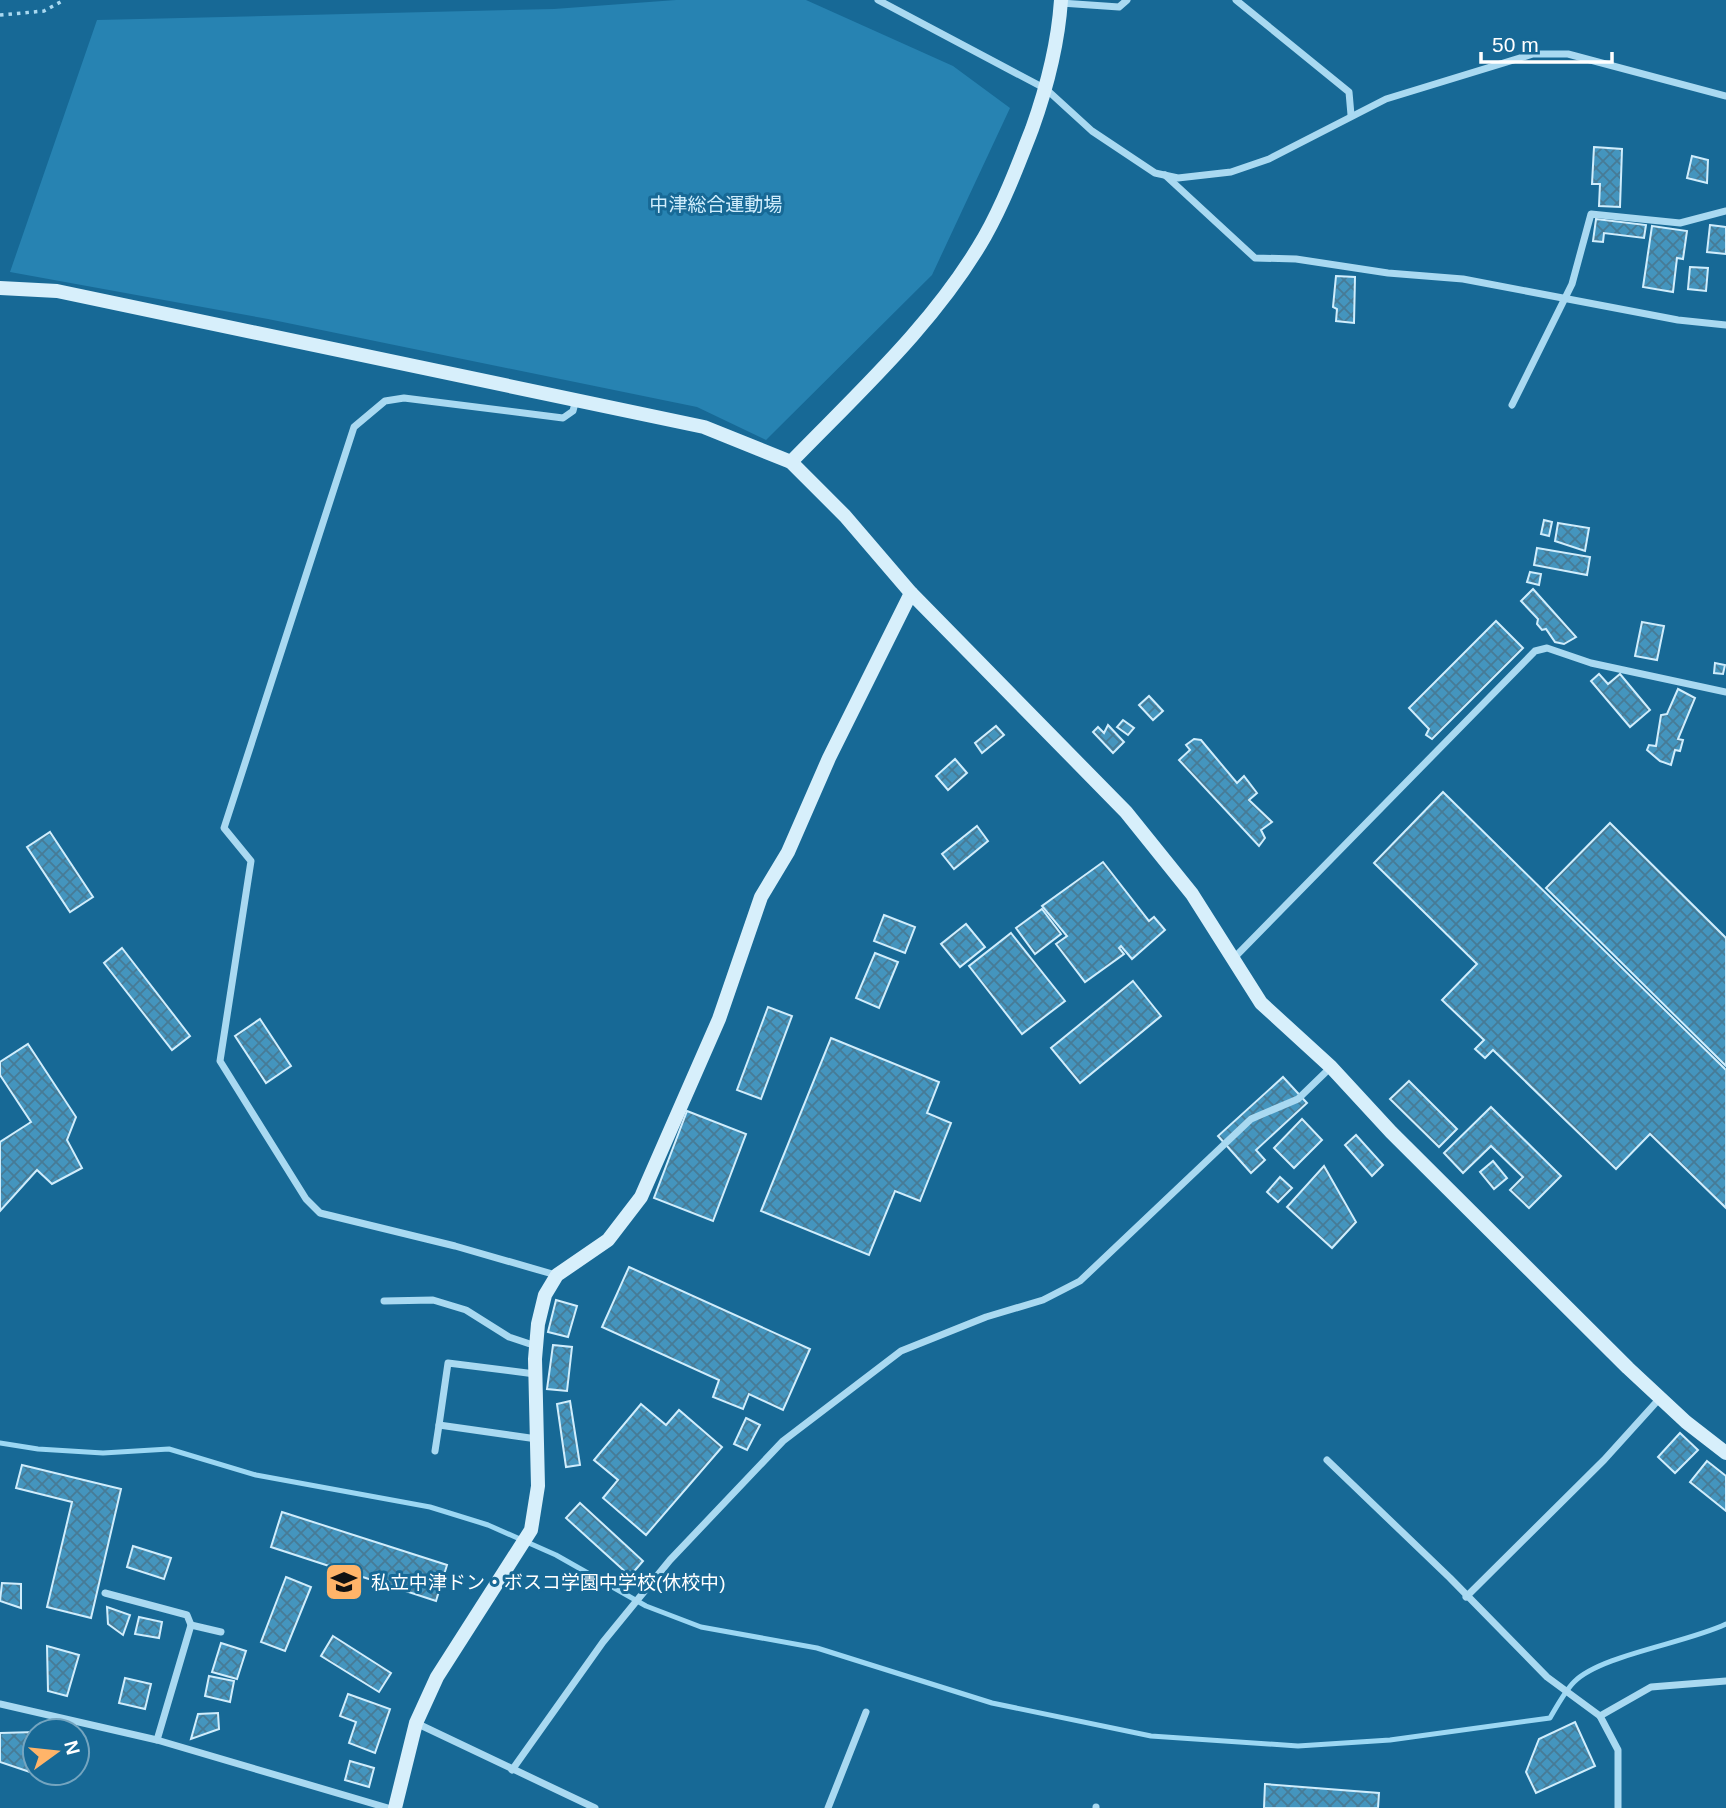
<svg xmlns="http://www.w3.org/2000/svg" width="1726" height="1808" font-family="Arial,'Noto Sans JP',sans-serif">
	<style>
		.green { fill: #2783b2 }
		.lines { fill: none; stroke-linecap: round; stroke-linejoin: round }
		.stream { stroke: #9cd7f3; stroke-width: 5 }
		.building { fill: url(#building-cross-hatch); stroke: #d0edfc; stroke-width: 2 }
		.path { stroke: #a9d9f1; stroke-width: 3.5; stroke-dasharray: 3.5 5; stroke-linecap: butt }
		.street { stroke: #a9d9f1; stroke-width: 7 }
		.secondary { stroke: #d7effb; stroke-width: 14 }
		.labels { text-anchor: middle; stroke-width: 6; stroke-linejoin: round; paint-order: stroke }
		.park-label { font-size: 19px; fill: #d0edfc; stroke: #176996 }
		.poi-label { font-size: 19px; fill: #fff; stroke: #176996; text-anchor: start }
	</style>
	<defs>
		<pattern id="building-cross-hatch" width="8" height="8" patternUnits="userSpaceOnUse" patternTransform="scale(1.75)"><rect width="8" height="8" fill="#4495be"/><path d="M0 0l8 8M0 8l8-8" fill="none" stroke="#477b96"/></pattern>
	</defs>
	<rect width="100%" height="100%" fill="#176996"/>
	<polygon class="green" points="676,0 806,0 953,66 1010,108 932,275 766,440 697,407 268,319 10,272 97,20 554,9"/>
	<g class="lines">
		<path class="stream" d="M0,1443L38,1449L103,1453L169,1449L256,1475L430,1507L488,1525L556,1555L646,1606L701,1627L817,1648L992,1703L1151,1736L1298,1746L1390,1740L1550,1718C1557,1706 1565,1691 1574,1682C1600,1655 1687,1643 1726,1624"/>
	</g>
	<g class="building">
		<polygon points="1594,147 1622,149 1620,207 1599,206 1600,184 1592,184"/>
		<polygon points="1692,156 1708,160 1707,183 1687,178"/>
		<polygon points="1596,219 1646,225 1644,238 1604,233 1603,242 1593,241"/>
		<polygon points="1710,225 1726,227 1726,254 1707,252"/>
		<polygon points="1652,226 1687,231 1683,259 1677,258 1673,292 1643,287"/>
		<polygon points="1690,267 1708,268 1706,291 1688,289"/>
		<polygon points="1336,276 1355,277 1354,323 1336,321 1337,309 1333,307"/>
		<polygon points="1544,520 1552,522 1549,536 1541,534"/>
		<polygon points="1558,523 1589,528 1585,551 1555,541"/>
		<polygon points="1537,548 1590,557 1587,575 1534,565"/>
		<polygon points="1530,572 1541,574 1539,585 1527,582"/>
		<polygon points="1533,589 1576,637 1564,644 1555,642 1546,629 1542,630 1537,624 1538,619 1521,601"/>
		<polygon points="1496,621 1523,648 1432,739 1426,735 1429,729 1409,708"/>
		<polygon points="1642,622 1664,626 1657,660 1635,656"/>
		<polygon points="1715,663 1725,665 1723,674 1714,673"/>
		<polygon points="1599,674 1608,684 1620,674 1650,710 1630,727 1591,681"/>
		<polygon points="1678,689 1695,698 1678,739 1683,740 1680,751 1675,750 1671,765 1660,761 1647,750 1649,745 1656,746 1661,715 1667,714"/>
		<polygon points="1149,696 1163,711 1153,720 1139,705"/>
		<polygon points="1123,720 1134,728 1128,735 1117,727"/>
		<polygon points="1108,725 1124,742 1113,753 1093,732 1098,727 1104,733"/>
		<polygon points="996,726 1004,735 982,753 975,743"/>
		<polygon points="1194,739 1201,740 1237,783 1244,776 1257,793 1249,800 1272,822 1261,830 1265,838 1259,846 1179,760 1190,750 1186,745"/>
		<polygon points="955,759 967,773 948,790 936,776"/>
		<polygon points="1443,792 1726,1070 1726,1208 1650,1134 1616,1169 1493,1050 1485,1058 1475,1049 1484,1040 1442,1000 1477,964 1374,863"/>
		<polygon points="1610,823 1726,938 1726,1066 1546,888"/>
		<polygon points="977,826 988,841 954,869 942,854"/>
		<polygon points="50,832 93,897 70,912 27,847"/>
		<polygon points="1103,862 1149,921 1154,917 1165,930 1132,959 1121,946 1119,948 1124,954 1085,982 1056,944 1067,936 1042,906"/>
		<polygon points="1042,909 1061,934 1035,954 1016,928"/>
		<polygon points="884,915 915,927 905,953 874,941"/>
		<polygon points="966,924 985,947 960,967 941,944"/>
		<polygon points="1011,933 1065,1001 1022,1034 969,966"/>
		<polygon points="122,948 190,1036 172,1050 104,963"/>
		<polygon points="875,953 898,962 879,1008 856,998"/>
		<polygon points="1133,981 1161,1016 1080,1083 1051,1048"/>
		<polygon points="768,1007 792,1016 761,1099 737,1090"/>
		<polygon points="260,1019 291,1066 266,1083 235,1036"/>
		<polygon points="831,1038 939,1082 927,1113 951,1123 920,1201 895,1191 869,1255 761,1211"/>
		<polygon points="28,1044 76,1117 67,1140 82,1168 52,1184 37,1170 0,1211 0,1142 31,1122 0,1075 0,1062"/>
		<polygon points="1283,1077 1307,1103 1256,1150 1265,1160 1251,1173 1218,1136"/>
		<polygon points="1409,1081 1457,1129 1439,1147 1390,1099"/>
		<polygon points="1491,1107 1561,1176 1529,1208 1510,1190 1523,1177 1491,1146 1463,1173 1444,1153"/>
		<polygon points="687,1111 746,1134 713,1221 654,1198"/>
		<polygon points="1302,1119 1322,1140 1294,1168 1274,1148"/>
		<polygon points="1356,1135 1383,1165 1372,1176 1345,1145"/>
		<polygon points="1493,1161 1507,1178 1494,1189 1480,1172"/>
		<polygon points="1324,1166 1356,1222 1332,1248 1287,1207"/>
		<polygon points="1280,1177 1292,1188 1278,1202 1267,1192"/>
		<polygon points="629,1267 810,1349 783,1410 749,1394 743,1409 713,1397 719,1380 602,1327"/>
		<polygon points="556,1300 577,1306 568,1337 548,1332"/>
		<polygon points="553,1345 572,1347 567,1391 547,1389"/>
		<polygon points="570,1401 580,1465 566,1467 557,1404"/>
		<polygon points="641,1404 666,1425 679,1410 722,1447 646,1535 603,1498 618,1480 594,1460"/>
		<polygon points="746,1418 760,1425 747,1450 734,1444"/>
		<polygon points="1680,1433 1698,1450 1675,1473 1658,1457"/>
		<polygon points="1707,1461 1726,1476 1726,1511 1690,1482"/>
		<polygon points="22,1465 121,1489 91,1618 47,1607 72,1502 16,1488"/>
		<polygon points="580,1503 643,1561 630,1576 566,1518"/>
		<polygon points="282,1512 447,1565 436,1601 271,1547"/>
		<polygon points="133,1546 171,1558 164,1579 127,1567"/>
		<polygon points="286,1577 311,1587 285,1651 261,1642"/>
		<polygon points="2,1583 21,1584 21,1608 0,1601"/>
		<polygon points="107,1607 130,1615 123,1635 108,1624"/>
		<polygon points="139,1617 162,1622 159,1638 135,1634"/>
		<polygon points="333,1636 391,1673 379,1692 321,1656"/>
		<polygon points="221,1643 246,1651 237,1679 212,1672"/>
		<polygon points="47,1646 79,1655 67,1696 48,1691"/>
		<polygon points="209,1676 234,1681 230,1702 205,1696"/>
		<polygon points="125,1678 151,1684 145,1709 119,1703"/>
		<polygon points="348,1694 390,1709 375,1753 349,1743 356,1722 340,1716"/>
		<polygon points="218,1713 219,1729 191,1739 198,1714"/>
		<polygon points="1575,1722 1595,1766 1536,1793 1526,1772 1539,1739"/>
		<polygon points="35,1732 36,1774 0,1762 0,1733"/>
		<polygon points="350,1761 374,1768 369,1787 345,1780"/>
		<polygon points="1265,1784 1379,1793 1378,1808 1264,1808"/>
	</g>
	<g class="lines">
		<polyline class="path" points="0,15 44,11 64,0"/>
		<g class="street">
			<polyline points="878,0 1046,89 1092,131 1155,173 1178,178 1231,172 1269,159 1386,99 1533,54 1568,54 1726,96"/>
			<polyline points="1236,0 1349,92 1351,115"/>
			<polyline points="1061,3 1119,7 1127,0"/>
			<polyline points="1165,175 1255,258 1296,259 1388,273 1463,279 1678,320 1726,325"/>
			<polyline points="1512,405 1572,284 1591,214 1680,223 1726,211"/>
			<polyline points="1233,959 1535,651 1547,648 1591,663 1726,692"/>
			<polyline points="556,1275 455,1246 320,1213 306,1199 220,1061 251,861 224,828 354,427 385,401 404,398 563,418 573,411 576,399"/>
			<polyline points="384,1301 433,1300 466,1310 509,1337 536,1346"/>
			<polyline points="439,1425 448,1363 535,1374"/>
			<polyline points="435,1451 439,1425 537,1439"/>
			<polyline points="1327,1460 1450,1578 1547,1677 1600,1716 1618,1750 1618,1808"/>
			<polyline points="105,1593 187,1615 191,1625 157,1740"/>
			<polyline points="1466,1597 1604,1460 1661,1397"/>
			<polyline points="191,1625 221,1632"/>
			<polyline points="0,1704 157,1740 388,1808"/>
			<polyline points="1600,1716 1651,1687 1726,1681"/>
			<polyline points="416,1723 595,1808"/>
			<polyline points="512,1770 603,1642 670,1560 783,1441 901,1351 986,1317 1043,1300 1080,1281 1251,1119 1298,1099 1331,1067"/>
			<polyline points="828,1808 866,1712"/>
			<polyline points="1096,1808 1096,1807"/>
		</g>
		<g class="secondary">
			<polyline points="0,288 57,291 704,427 791,462 845,516 911,593 1126,812 1192,894 1261,1003 1331,1067 1391,1132 1628,1368 1686,1422 1726,1453"/>
			<path d="M791,462C859,392 936,322 985,236C1004,202 1018,165 1032,129C1047,87 1058,45 1061,0"/>
			<polyline points="395,1808 416,1723 437,1677 531,1530 538,1486 535,1359 538,1324 545,1295 557,1275 608,1240 641,1197 719,1019 761,897 788,852 829,758 911,593"/>
		</g>
	</g>
	<defs>
		<g id="school-square" transform="scale(2.0125)"><rect x="-9" y="-9" width="18" height="18" rx="4" fill="#ffb469" stroke="#176996"/><path d="M0-5L7-2L0 1L-7-2ZM-4 1L0 2.5L4 1V4Q0 6-4 4Z" fill="#111"/></g>
	</defs>
	<g fill-rule="evenodd">
		<use href="#school-square" x="344" y="1582"/>
	</g>
	<g class="labels">
		<g class="park-label">
			<text x="716" y="211">中津総合運動場</text>
		</g>
		<g class="poi-label">
			<text x="371" y="1589">私立中津ドン・ボスコ学園中学校(休校中)</text>
		</g>
	</g>
	<g transform="translate(56 1752) rotate(75)"><circle r="33" fill="#176996" stroke="#74a5c0" stroke-width="2"/>
	<path d="M0-5L12 26L0 18L-12 26Z" fill="#ffb469"/>
	<text y="-10" font-size="19" font-weight="bold" text-anchor="middle" fill="#ffffff">N</text>
	</g>
	<path d="M1481 52v10h131v-10" fill="none" stroke="#ffffff" stroke-width="3.5"/>
	<text x="1492" y="52" font-size="21" fill="#ffffff" stroke="#176996" stroke-width="5" paint-order="stroke">50 m</text>
</svg>
